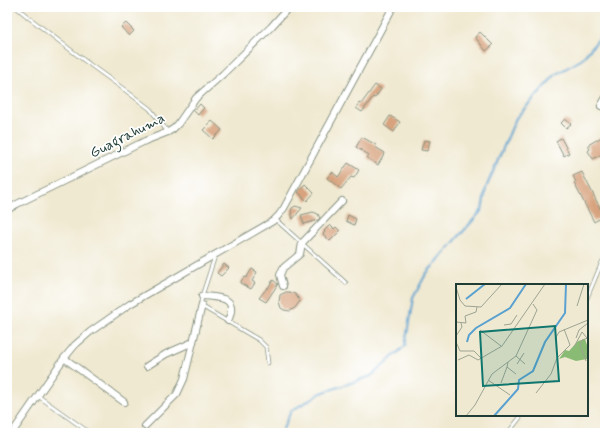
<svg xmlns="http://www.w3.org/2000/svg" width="612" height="440" font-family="Mynerve,sans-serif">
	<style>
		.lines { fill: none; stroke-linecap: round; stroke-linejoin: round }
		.stream { stroke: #59a1d0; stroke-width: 2 }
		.building { fill: #d7a27d }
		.service-casing { stroke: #889382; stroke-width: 4.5 }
		.minor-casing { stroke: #889382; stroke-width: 8 }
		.service { stroke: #fff; stroke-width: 3 }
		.minor { stroke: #fff; stroke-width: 6 }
		.labels { text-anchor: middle; stroke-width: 3.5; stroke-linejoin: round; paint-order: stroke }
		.street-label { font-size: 15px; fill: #1f3d34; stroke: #fff }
		.inset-river { fill: none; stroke: #59a1d0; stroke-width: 2 }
		.inset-road { fill: none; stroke: #9ca492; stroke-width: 1 }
		.view { fill: #0f766e; fill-opacity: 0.15; stroke: #0f766e; stroke-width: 2 }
		.inset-edge { fill: none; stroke: #1f3d34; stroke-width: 2 }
	</style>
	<rect width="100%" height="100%" fill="#fff"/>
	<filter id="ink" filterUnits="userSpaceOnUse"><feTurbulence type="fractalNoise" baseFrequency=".025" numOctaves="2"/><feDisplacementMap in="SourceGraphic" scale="8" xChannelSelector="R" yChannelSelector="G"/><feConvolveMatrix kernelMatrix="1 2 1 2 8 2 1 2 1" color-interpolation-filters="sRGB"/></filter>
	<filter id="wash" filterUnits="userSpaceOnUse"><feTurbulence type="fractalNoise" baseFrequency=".012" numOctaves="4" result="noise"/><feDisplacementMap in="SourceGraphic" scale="16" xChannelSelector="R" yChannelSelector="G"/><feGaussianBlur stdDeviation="0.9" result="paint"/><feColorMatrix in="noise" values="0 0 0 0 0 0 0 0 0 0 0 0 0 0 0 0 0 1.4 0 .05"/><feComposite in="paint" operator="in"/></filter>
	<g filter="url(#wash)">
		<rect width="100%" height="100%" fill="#f0e9d1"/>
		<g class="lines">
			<polyline class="stream" points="281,433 291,411 321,393 371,376 405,346 413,298 426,274 482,210 486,188 516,118 556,74 581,60 598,40 605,28"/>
		</g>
		<g id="blocks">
			<g class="building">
				<polygon points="126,23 134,31 129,36 121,27"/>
				<polygon points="480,32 493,45 486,51 475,37"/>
				<polygon points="375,85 381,89 375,98 373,97 362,112 356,108 359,103 361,104"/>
				<polygon points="200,104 204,108 198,115 194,111"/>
				<polygon points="390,116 400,122 394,132 384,125"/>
				<polygon points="565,119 571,124 566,128 561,123"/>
				<polygon points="212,121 222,130 213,139 203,130"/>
				<polygon points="605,135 605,146 602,148 604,153 593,159 588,151 590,149 588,145"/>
				<polygon points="362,137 376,145 375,147 385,153 378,165 367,158 369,155 356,147"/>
				<polygon points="561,138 569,153 564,156 556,141"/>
				<polygon points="424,140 430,141 427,151 421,150"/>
				<polygon points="348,163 359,170 354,178 351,177 341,189 327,178 332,172 338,177"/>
				<polygon points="582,172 604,216 594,222 574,183 576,182 573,176"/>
				<polygon points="305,184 314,193 307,201 298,192"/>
				<polygon points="295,206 302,208 293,219 291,212 292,208"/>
				<polygon points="313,212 318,214 320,218 318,220 304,224 301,215"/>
				<polygon points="348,215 356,219 354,225 346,221"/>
				<polygon points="330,225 334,229 336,227 340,231 330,241 323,234 325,232 324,231"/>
				<polygon points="224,264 229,268 221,276 217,273"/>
				<polygon points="252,269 257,272 252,281 255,283 251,289 240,283 244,277 246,278"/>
				<polygon points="273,280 278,284 266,302 259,298 267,288 268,288"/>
				<polygon points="286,292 289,292 295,294 300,301 295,308 290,311 284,310 281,308 279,302 280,295"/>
			</g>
		</g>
	</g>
	<g filter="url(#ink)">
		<use href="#blocks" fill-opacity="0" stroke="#889382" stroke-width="1"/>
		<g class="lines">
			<g class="service-casing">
				<g id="service">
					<polyline points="16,7 28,17 85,61 125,90 150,109 168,132"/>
					<polyline points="450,7 452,8 456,8 458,7"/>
					<polyline points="275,219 346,283"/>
					<polyline points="215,256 202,296 201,302 203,307 259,340 266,347 268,363"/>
					<polyline points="587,298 602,262 605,258"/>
					<polyline points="38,396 90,433"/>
					<polyline points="508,433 522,415"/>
				</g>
			</g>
			<g class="minor-casing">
				<g id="minor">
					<polyline points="601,106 605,99"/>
					<polyline points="7,210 17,204 145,141 168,132 173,129 178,124 196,98 223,74 271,27 289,7"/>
					<polyline points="283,286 280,275 283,268 300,254 302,243 342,201"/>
					<path d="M202,296C220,298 239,296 228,321"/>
					<polyline points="64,358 124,402"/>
					<polyline points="147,366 166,354 193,342"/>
					<polyline points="145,426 177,394 184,379 202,305"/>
					<polyline points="12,433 62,361 75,345 90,332 130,304 273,221 279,215 284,208 393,7"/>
				</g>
			</g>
			<use href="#service" class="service"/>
			<use href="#minor" class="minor"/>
		</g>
	</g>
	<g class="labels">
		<g class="street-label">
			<text transform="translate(127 135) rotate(-27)" y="5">Guagrahuma</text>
		</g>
	</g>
	<g transform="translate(456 284)">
		<rect width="132" height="132" fill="#f0e9d1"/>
		<path d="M129,55L132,64L131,75L120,77L109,73L103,75L109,66L113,67L122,57Z" fill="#8abb74"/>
		<path class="inset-river" d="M10,15L29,0M11,58L13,51L20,44L54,24L70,0M38,132L62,105L63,96L77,87L89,58L109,29L110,0"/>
		<path class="inset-road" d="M0,3L4,16L9,22L25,23L46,0M121,22L128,0M0,38L10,39L9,32L20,28L21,23M48,41L55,40L61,31M24,46L45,62M0,52L6,43L5,39M120,54L123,46L132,39M99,55L103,48L132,36M0,58L4,67H18L25,74M118,63L126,48L131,54M60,72L69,80M2,76L13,71L22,76L46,62L89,0M130,77L124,61L126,56L132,54M52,78L51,83L60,90M61,80L68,69M32,96L54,111M45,99L51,83M80,109L95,90L101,74L114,61L108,45M10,132L19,121L36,90L60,72L81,26L77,20"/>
		<path class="view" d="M99,42L103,97L27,102L24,48Z"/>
		<rect width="132" height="132" class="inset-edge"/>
	</g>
	<rect width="612" height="440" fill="none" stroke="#fff" stroke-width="24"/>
</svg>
